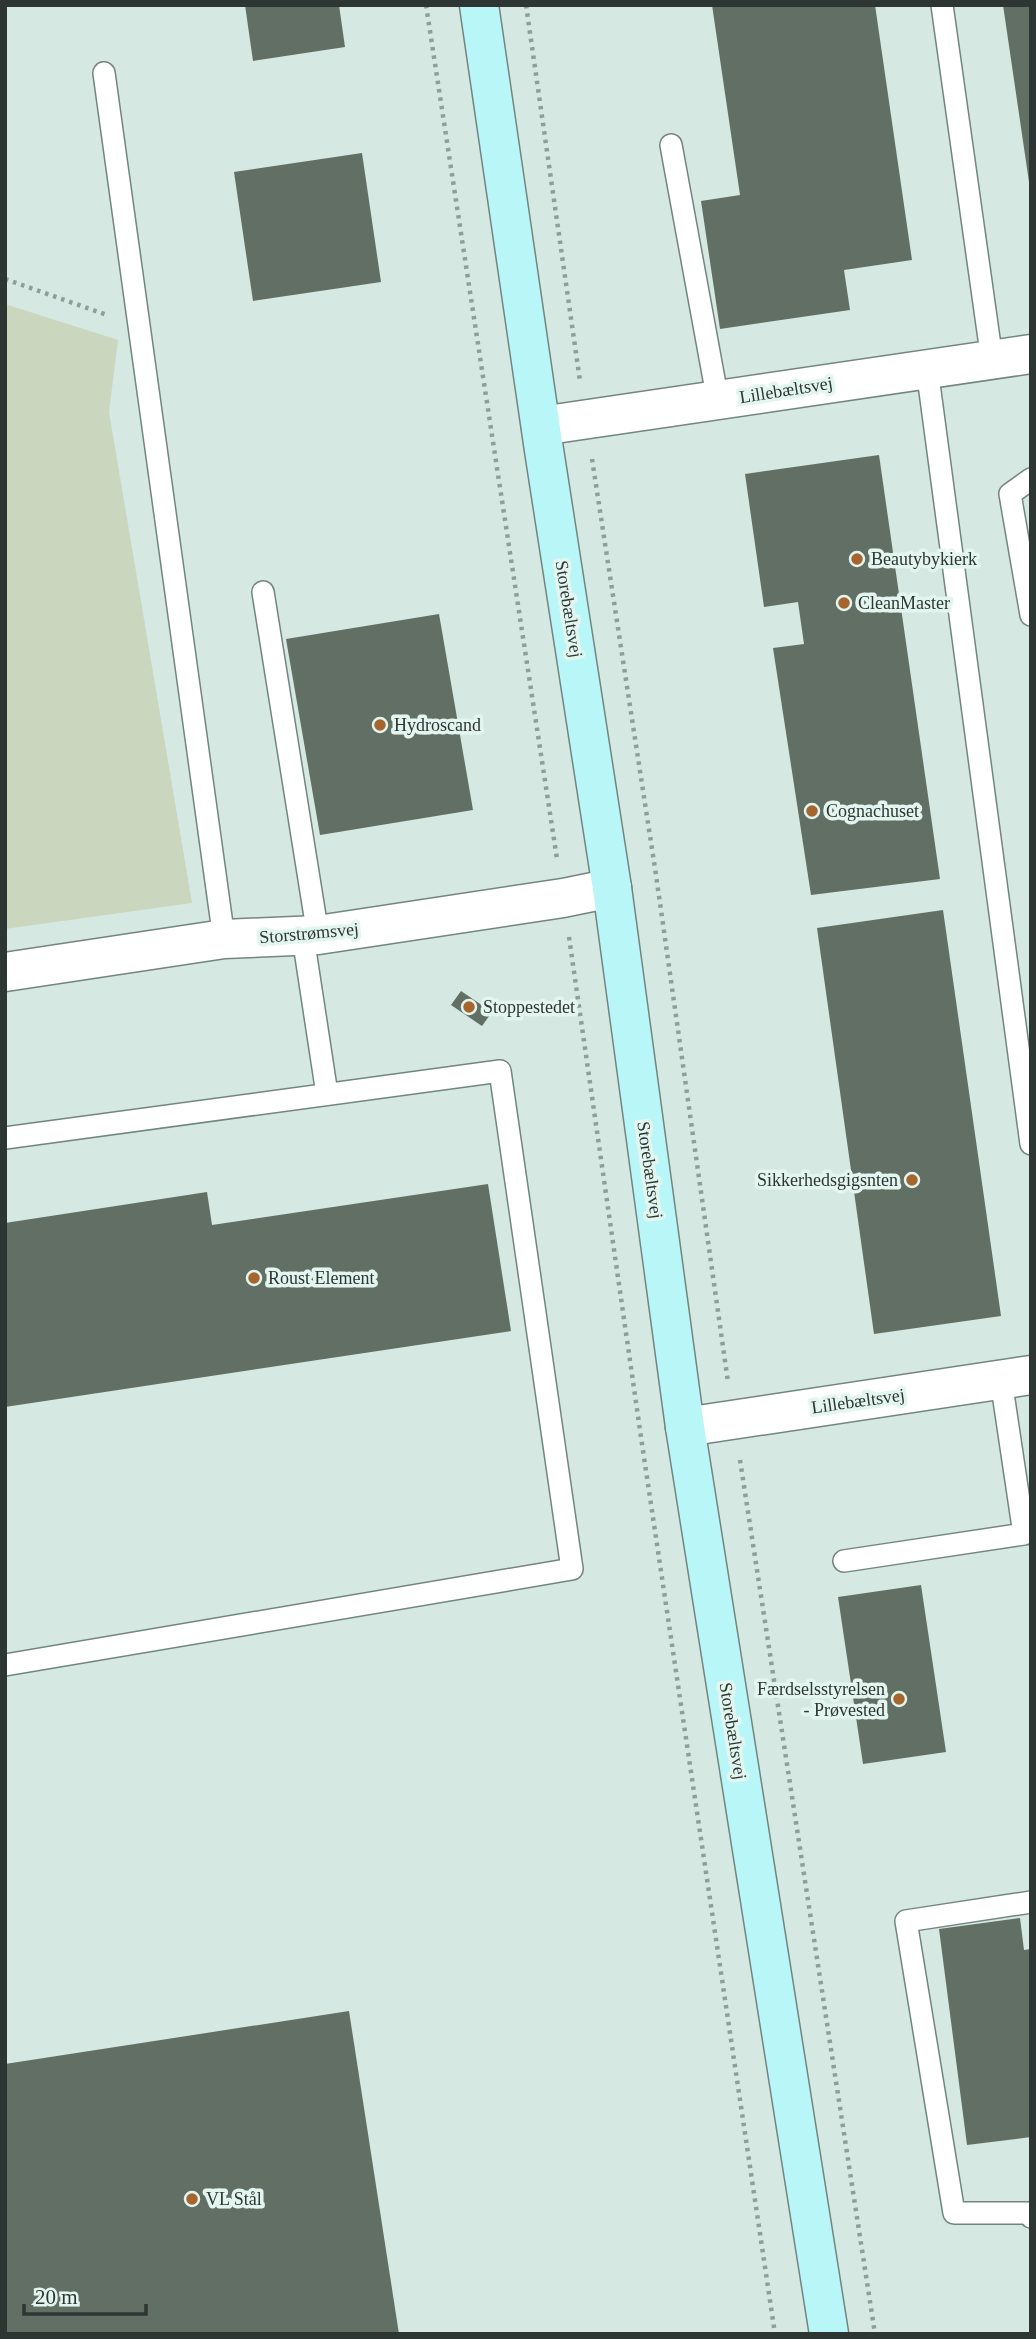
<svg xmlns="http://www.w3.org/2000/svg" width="1036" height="2339" font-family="Georgia,serif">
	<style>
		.green { fill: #cbd6bf }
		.building { fill: #626f65 }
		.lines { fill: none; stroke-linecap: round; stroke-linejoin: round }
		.lane-casing { stroke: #738580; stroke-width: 24 }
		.street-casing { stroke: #738580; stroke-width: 41 }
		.secondary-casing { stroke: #738580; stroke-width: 41 }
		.path { stroke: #909e9a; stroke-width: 4.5; stroke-dasharray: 3.5 5; stroke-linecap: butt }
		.lane { stroke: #fff; stroke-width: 21 }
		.street { stroke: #fff; stroke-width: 38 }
		.secondary { stroke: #b8f6f8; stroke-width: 38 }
		.poi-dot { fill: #a5652e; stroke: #e2f6ef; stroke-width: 2.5 }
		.labels { text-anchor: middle; stroke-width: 7; stroke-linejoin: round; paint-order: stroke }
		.street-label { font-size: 18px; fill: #2e3634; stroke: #e2f6ef }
		.poi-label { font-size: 18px; fill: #2e3634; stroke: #e2f6ef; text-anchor: start }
	</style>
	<rect width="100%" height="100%" fill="#d5e8e2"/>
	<polygon class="green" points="5,304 118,340 109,412 192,903 5,929"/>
	<g class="building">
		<polygon points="245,5 339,5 345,47 253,61"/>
		<polygon points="712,5 875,5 912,260 844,270 850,310 720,329 701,201 740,195"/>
		<polygon points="1003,5 1031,5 1031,182 1029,182"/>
		<polygon points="362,153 381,282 253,301 234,172"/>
		<polygon points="879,455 940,879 811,895 773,648 804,644 798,602 764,607 745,474"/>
		<polygon points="439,614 473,810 320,835 286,639"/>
		<polygon points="943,910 1001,1316 874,1334 817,928"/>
		<polygon points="461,991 492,1012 482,1026 451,1005"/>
		<polygon points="488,1184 511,1331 5,1407 5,1223 207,1192 212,1225"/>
		<polygon points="921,1585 946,1752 863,1764 838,1597"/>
		<polygon points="1020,1918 1024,1950 1031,1949 1031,2137 967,2145 939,1929"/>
		<polygon points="349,2011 399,2334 5,2334 5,2064"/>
	</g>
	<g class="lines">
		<g class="lane-casing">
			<g id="lane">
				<polyline points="942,5 992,360"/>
				<polyline points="104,73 224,939"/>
				<polyline points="671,145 718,401"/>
				<polyline points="927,369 1031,1144"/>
				<polyline points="1031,479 1010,494 1031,615"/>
				<polyline points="263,592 318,935"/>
				<polyline points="303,937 327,1094"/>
				<polyline points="5,1138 500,1071 572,1569 5,1665"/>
				<polyline points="844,1561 1024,1534 1001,1380"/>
				<polyline points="1031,1902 906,1921 954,2213 1030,2213 1031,2217"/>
			</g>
		</g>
		<g class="street-casing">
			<g id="street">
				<polyline points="541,426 1031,354"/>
				<polyline points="5,972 224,939 318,935 563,898 612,888"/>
				<polyline points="685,1427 1031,1375"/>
			</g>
		</g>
		<g class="secondary-casing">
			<polyline id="secondary" points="479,5 544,450 612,888 685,1427 829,2334"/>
		</g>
		<g class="path">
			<polyline points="426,5 557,859"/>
			<polyline points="526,5 580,381"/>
			<polyline points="5,279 107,315"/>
			<polyline points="592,459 656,875 728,1382"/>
			<polyline points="569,937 642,1444 775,2334"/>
			<polyline points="740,1460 875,2334"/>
		</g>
		<use href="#lane" class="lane"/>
		<use href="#street" class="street"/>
		<use href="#secondary" class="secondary"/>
	</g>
	<g class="poi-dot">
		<circle cx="857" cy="559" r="7"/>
		<circle cx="844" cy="603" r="7"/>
		<circle cx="380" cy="725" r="7"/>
		<circle cx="812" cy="811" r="7"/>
		<circle cx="469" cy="1007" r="7"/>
		<circle cx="912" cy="1180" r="7"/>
		<circle cx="254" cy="1278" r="7"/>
		<circle cx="899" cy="1699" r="7"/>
		<circle cx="192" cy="2199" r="7"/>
	</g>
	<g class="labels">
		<g class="street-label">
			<text transform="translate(786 390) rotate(-9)" y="6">Lillebæltsvej</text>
			<text transform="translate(569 609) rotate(81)" y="6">Storebæltsvej</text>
			<text transform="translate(309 933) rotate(-5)" y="6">Storstrømsvej</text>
			<text transform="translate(650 1170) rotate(82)" y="6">Storebæltsvej</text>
			<text transform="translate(858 1401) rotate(-8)" y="6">Lillebæltsvej</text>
			<text transform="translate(733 1731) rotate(81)" y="6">Storebæltsvej</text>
		</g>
		<g class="poi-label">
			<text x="871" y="565">Beautybykierk</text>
			<text x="858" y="609">CleanMaster</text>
			<text x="394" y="731">Hydroscand</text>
			<text x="826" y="817">Cognachuset</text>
			<text x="483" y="1013">Stoppestedet</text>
			<text x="898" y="1186" text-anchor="end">Sikkerhedsgigsnten</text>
			<text x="268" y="1284">Roust Element</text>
			<text x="885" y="1695" text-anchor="end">Færdselsstyrelsen<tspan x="885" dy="21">- Prøvested</tspan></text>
			<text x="206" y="2205">VL Stål</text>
		</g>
	</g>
	<rect width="1036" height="2339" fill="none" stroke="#2e3634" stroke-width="14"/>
	<path d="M24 2304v10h122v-10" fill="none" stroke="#2e3634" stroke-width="3.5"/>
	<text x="35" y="2304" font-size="21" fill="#2e3634" stroke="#e2f6ef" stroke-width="5" paint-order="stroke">20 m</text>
</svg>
